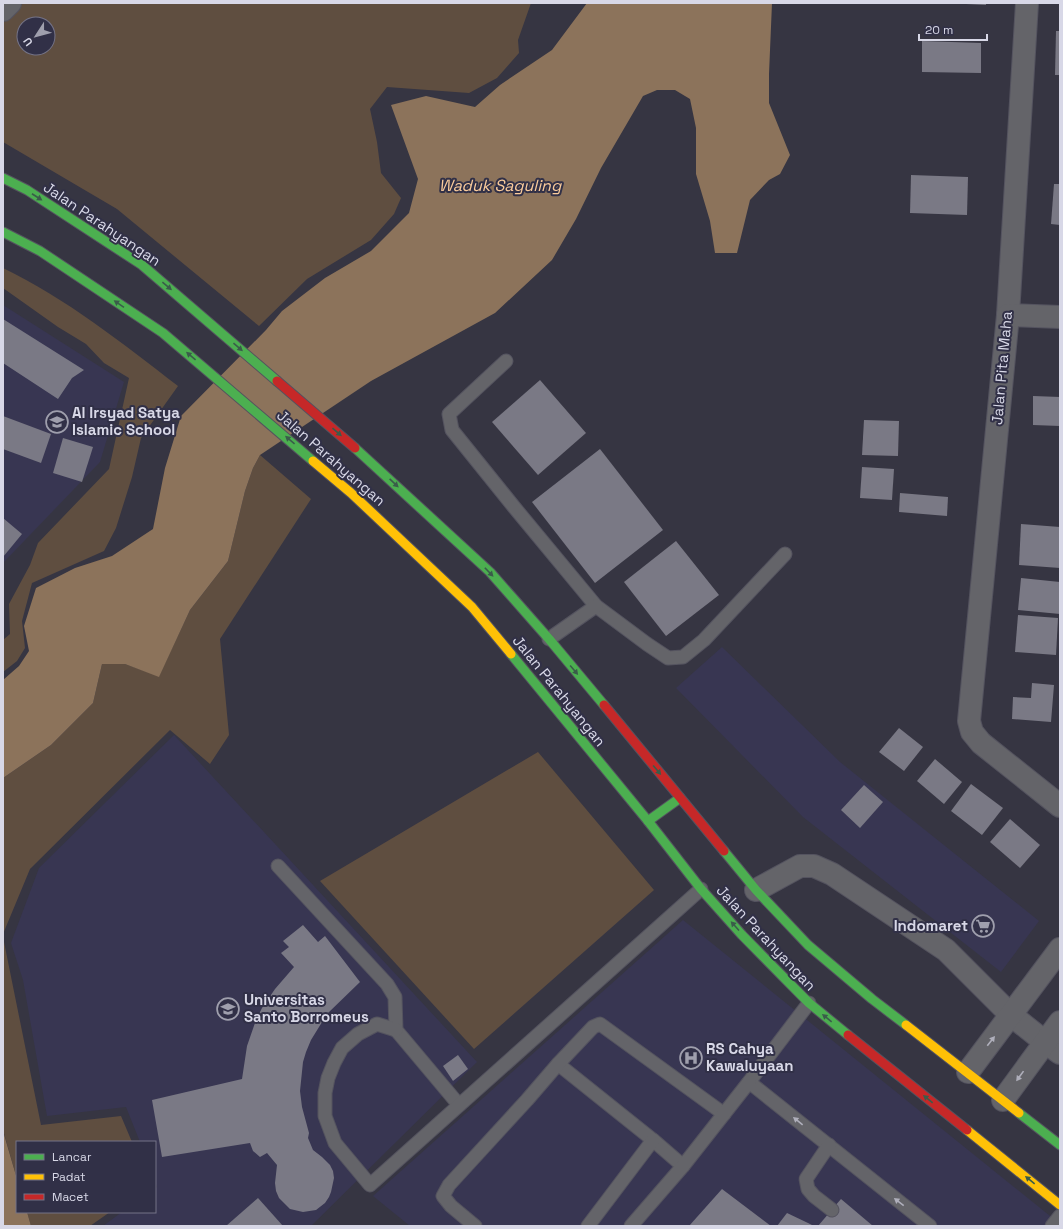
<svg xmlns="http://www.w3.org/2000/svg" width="1063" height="1229" font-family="'Space Grotesk',sans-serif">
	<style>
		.built { fill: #383652 }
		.green { fill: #5f4e40; fill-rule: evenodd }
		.water { fill: #8c735b }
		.building { fill: #7a7985 }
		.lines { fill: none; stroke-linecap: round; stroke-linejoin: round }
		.lane-casing { stroke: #54535f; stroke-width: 15 }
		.street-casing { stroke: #54535f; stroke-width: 24 }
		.fast-casing { stroke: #54535f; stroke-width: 11 }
		.slow-casing { stroke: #54535f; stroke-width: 11 }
		.jam-casing { stroke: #54535f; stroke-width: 11 }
		.lane { stroke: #646469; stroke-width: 13 }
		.street { stroke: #646469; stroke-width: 22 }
		.fast { stroke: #4caf50; stroke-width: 9 }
		.slow { stroke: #ffc107; stroke-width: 9 }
		.jam { stroke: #c62828; stroke-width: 9 }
		.oneway { fill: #3a5c4a }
		.oneway2 { fill: #afafbb }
		.labels { text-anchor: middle; stroke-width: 4; stroke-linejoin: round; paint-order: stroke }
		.street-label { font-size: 15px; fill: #d8d8e7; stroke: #313047 }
		.poi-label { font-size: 15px; font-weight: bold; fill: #d8d8e7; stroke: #313047; text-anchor: start }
		.water-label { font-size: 16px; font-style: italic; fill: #fbcc9c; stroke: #313047 }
	</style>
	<rect width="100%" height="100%" fill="#363542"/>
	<g class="built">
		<polygon points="3,305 124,382 100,462 3,563"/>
		<polygon points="722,647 840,762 1039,921 1001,972 803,817 676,688"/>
		<polygon points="174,735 477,1062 311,1226 103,1226 122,1212 155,1212 155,1188 157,1187 155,1182 155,1142 140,1142 126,1107 47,1116 23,980 11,943 39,868"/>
		<polygon points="683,920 1060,1224 1060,1226 410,1226 373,1196"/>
	</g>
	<g class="green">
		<path d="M23,3H531L518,40L519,53L497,78L469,93L387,87L370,109L377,142L381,173L401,198L394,214L371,240L307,279L259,326L117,209L3,142V23ZM24,24H48V48H24Z"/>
		<path d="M3,268C67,299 122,343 178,386L141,438L132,477L116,528L104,551L32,583L22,621L25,648L17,661L3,672V640L10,634L9,604L30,565L38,543L109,469L129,378L104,363L86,344L58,327L3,288Z"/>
		<polygon points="260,455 311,499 220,639 229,735 210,764 170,730 30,869 3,934 3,778 51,745 93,703 102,664 125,664 159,676 190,610 228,561 245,491 253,468"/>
		<polygon points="538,752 654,890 474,1049 320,881"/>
		<polygon points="3,937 41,1125 121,1116 132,1142 17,1142 17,1179 3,1130"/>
		<polygon points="27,1212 110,1212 90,1226 31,1226"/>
	</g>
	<g class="water">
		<polygon points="587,3 772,3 769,74 769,103 790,155 780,174 769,180 750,200 737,253 715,253 710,221 696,174 696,128 690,99 675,90 657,90 643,96 601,168 576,219 552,260 495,313 371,381 260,455 253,468 245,491 228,561 190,610 159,677 125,664 102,664 93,703 51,745 3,778 3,680 19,666 29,651 24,626 36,588 75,568 112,556 153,529 165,468 181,416 266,330 282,311 325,278 371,251 409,213 418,179 391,105 426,96 475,107 500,85 552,50"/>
		<polygon points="3,1131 17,1179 17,1212 27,1212 31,1226 3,1226"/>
	</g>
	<g class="building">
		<polygon points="966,3 986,3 986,5 966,4"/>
		<polygon points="1056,31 1060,31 1060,75 1055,75"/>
		<polygon points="922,41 981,43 981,73 922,72"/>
		<polygon points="911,175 968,177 967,215 910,213"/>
		<polygon points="1054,184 1060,184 1060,225 1051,224"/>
		<polygon points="3,319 84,370 72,378 58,399 3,363"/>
		<polygon points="540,380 586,433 538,475 492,422"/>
		<polygon points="1033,396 1060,397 1060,426 1033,425"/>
		<polygon points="3,416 51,434 41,463 3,449"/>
		<polygon points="864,420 899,421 898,456 862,455"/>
		<polygon points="63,438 93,447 82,482 53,473"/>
		<polygon points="600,449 663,530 595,583 532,502"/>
		<polygon points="862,467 894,469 892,500 860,498"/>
		<polygon points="900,493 948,497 947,516 899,512"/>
		<polygon points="3,518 22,534 3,557"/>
		<polygon points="1021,524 1060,527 1060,568 1019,565"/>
		<polygon points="676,541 719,595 666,636 624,582"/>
		<polygon points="1021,578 1060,582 1060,614 1018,610"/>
		<polygon points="1018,615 1058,618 1056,655 1015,652"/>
		<polygon points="1032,683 1054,685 1051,722 1012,719 1013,697 1031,698"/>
		<polygon points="899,728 923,747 904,771 879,752"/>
		<polygon points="935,759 962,782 944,804 917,781"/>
		<polygon points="971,784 1003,808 982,835 951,811"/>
		<polygon points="864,785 883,802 860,828 841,810"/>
		<polygon points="1010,819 1040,845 1020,868 990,842"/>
		<polygon points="303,925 318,942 325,936 360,982 327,1014 311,1040 306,1052 303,1062 300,1091 302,1107 309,1133 308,1138 313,1150 322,1157 330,1165 333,1171 334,1178 331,1192 329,1197 325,1203 316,1210 303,1212 290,1209 279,1198 276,1191 275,1183 277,1165 267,1153 260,1157 253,1151 250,1143 162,1157 152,1100 242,1079 247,1046 256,1020 262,1008 275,989 294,967 281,953 289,947 283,941"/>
		<polygon points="458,1055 468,1069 453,1081 443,1066"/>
		<polygon points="722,1189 771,1226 689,1226"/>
		<polygon points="258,1198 283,1226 226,1226"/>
		<polygon points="841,1199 873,1226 818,1226"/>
		<polygon points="787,1213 808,1223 814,1226 777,1226"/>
	</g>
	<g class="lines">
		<g class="lane-casing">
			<g id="lane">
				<polyline points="506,361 449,414 452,430 514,507 596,606 647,644 668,658 683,657 704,640 785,554"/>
				<polyline points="549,639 596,606"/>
				<polyline points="278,866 387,984 395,997 396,1030 459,1105"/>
				<polyline points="809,1003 749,1082 930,1226"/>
				<polyline points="396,1030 377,1024 358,1034 342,1048 334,1063 328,1078 325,1093 325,1116 335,1143 370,1185 701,889"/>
				<polyline points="558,1064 653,1140 683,1166"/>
				<polyline points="829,1145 806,1179 808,1189 814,1196 832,1210"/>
				<polyline points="475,1226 451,1206 443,1196 449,1185 527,1100 558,1064 593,1027 600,1024 724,1114"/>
				<polyline points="588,1226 653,1140"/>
				<polyline points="631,1226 683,1166 749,1082"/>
				<polyline points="1052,1226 1060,1216"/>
			</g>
		</g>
		<g class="street-casing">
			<g id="street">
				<polyline points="1027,3 1008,315 969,721 972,732 981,743 1060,806"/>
				<polyline points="3,10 10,3"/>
				<polyline points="1008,315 1060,317"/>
				<polyline points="756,890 800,866 814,866 832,874 946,950 1011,1015 1045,1042 1060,1053"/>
				<polyline points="968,1072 1060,949"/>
				<polyline points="1003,1100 1060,1022"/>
			</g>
		</g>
		<g class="fast-casing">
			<g id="fast">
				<polyline points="3,178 27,190 142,265 277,381"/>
				<polyline points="3,232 40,251 163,333 313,461"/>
				<polyline points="355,448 490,572 549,639 604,705"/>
				<polyline points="511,654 648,821 701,889 742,935 809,1003 848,1035"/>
				<polyline points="648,821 680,798"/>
				<polyline points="724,851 756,890 808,945 872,999 906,1025"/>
				<polyline points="1019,1113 1060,1145"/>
			</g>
		</g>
		<g class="slow-casing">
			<g id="slow">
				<polyline points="313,461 351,493 472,607 511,654"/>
				<polyline points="906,1025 1019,1113"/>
				<polyline points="967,1130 1060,1205"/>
			</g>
		</g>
		<g class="jam-casing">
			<g id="jam">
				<polyline points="277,381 355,448"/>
				<polyline points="604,705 724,851"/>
				<polyline points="848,1035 967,1130"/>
			</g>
		</g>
		<use href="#lane" class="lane"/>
		<use href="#street" class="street"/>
		<use href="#fast" class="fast"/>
		<use href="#slow" class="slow"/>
		<use href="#jam" class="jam"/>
	</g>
	<defs><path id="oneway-solid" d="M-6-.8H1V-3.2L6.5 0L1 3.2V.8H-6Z"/></defs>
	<g class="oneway">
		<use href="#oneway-solid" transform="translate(37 197) rotate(33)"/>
		<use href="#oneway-solid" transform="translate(167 286) rotate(40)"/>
		<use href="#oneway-solid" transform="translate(119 304) rotate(-146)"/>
		<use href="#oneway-solid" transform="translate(238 347) rotate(41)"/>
		<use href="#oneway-solid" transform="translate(191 356) rotate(-140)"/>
		<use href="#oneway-solid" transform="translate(337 432) rotate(41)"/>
		<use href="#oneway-solid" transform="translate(290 440) rotate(-140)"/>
		<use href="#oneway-solid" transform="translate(394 483) rotate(43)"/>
		<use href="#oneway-solid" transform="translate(489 572) rotate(46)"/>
		<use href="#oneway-solid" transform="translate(574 670) rotate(50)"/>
		<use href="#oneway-solid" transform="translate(657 770) rotate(50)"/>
		<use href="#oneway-solid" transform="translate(735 926) rotate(-132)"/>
		<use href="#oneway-solid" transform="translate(827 1018) rotate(-141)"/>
		<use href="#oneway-solid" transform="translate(928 1099) rotate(-141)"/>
		<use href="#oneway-solid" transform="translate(1030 1180) rotate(-141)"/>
	</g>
	<g class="oneway2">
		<use href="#oneway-solid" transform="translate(991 1041) rotate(-52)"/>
		<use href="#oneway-solid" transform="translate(1020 1076) rotate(126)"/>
		<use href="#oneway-solid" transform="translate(798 1121) rotate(-141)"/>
		<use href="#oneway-solid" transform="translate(899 1202) rotate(-142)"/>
	</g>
	<defs>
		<g id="school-ring" transform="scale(1.15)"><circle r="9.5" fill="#313047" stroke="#9f9fad" stroke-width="1.5"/><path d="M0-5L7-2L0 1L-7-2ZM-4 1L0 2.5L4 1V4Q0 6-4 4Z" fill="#9f9fad"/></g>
		<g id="supermarket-ring" transform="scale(1.15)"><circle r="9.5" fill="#313047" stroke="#9f9fad" stroke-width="1.5"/><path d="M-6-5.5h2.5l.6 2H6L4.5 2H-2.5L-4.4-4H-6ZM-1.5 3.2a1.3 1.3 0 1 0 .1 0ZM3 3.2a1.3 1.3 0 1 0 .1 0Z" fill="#9f9fad"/></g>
		<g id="university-ring" transform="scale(1.15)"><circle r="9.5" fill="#313047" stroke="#9f9fad" stroke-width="1.5"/><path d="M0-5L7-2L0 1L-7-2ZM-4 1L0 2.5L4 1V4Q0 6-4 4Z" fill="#9f9fad"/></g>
		<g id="hospital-ring" transform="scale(1.15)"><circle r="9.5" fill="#313047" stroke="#9f9fad" stroke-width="1.5"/><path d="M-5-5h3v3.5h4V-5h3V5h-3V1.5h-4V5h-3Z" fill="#9f9fad"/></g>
	</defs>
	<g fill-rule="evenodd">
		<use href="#school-ring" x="57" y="422"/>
		<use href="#supermarket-ring" x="983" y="926"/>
		<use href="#university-ring" x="228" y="1009"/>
		<use href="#hospital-ring" x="691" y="1058"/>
	</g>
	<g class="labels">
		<g class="street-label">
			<text transform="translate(102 224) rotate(34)" y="5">Jalan Parahyangan</text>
			<text transform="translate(1002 368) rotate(-85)" y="5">Jalan Pita Maha</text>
			<text transform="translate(331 458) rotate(41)" y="5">Jalan Parahyangan</text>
			<text transform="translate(559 691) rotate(51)" y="5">Jalan Parahyangan</text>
			<text transform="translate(766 938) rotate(47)" y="5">Jalan Parahyangan</text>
		</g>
		<g class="poi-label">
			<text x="72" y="418">Al Irsyad Satya<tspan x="72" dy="17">Islamic School</tspan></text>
			<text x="968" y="931" text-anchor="end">Indomaret</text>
			<text x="244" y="1005">Universitas<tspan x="244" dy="17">Santo Borromeus</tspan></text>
			<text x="706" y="1054">RS Cahya<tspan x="706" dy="17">Kawaluyaan</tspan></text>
		</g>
		<g class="water-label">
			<text x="500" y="191">Waduk Saguling</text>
		</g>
	</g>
	<rect width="1063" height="1229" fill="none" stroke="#d8d8e7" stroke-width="8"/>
	<rect x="16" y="1141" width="140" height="72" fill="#313047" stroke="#747387"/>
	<rect x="24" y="1154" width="20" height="6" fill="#4caf50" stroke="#747387"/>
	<text x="52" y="1161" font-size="12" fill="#d8d8e7">Lancar</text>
	<rect x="24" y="1174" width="20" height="6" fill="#ffc107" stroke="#747387"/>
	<text x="52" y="1181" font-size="12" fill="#d8d8e7">Padat</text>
	<rect x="24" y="1194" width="20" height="6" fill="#c62828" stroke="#747387"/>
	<text x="52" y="1201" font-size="12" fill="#d8d8e7">Macet</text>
	<g transform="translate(36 36) rotate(234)"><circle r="19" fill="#313047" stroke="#747387"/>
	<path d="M0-3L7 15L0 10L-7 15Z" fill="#9f9fad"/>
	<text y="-6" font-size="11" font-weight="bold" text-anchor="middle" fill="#d8d8e7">U</text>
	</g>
	<path d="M919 34v6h68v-6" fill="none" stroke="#d8d8e7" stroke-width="2"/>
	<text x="925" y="34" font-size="12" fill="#d8d8e7" stroke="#313047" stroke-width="3" paint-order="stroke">20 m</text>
</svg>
